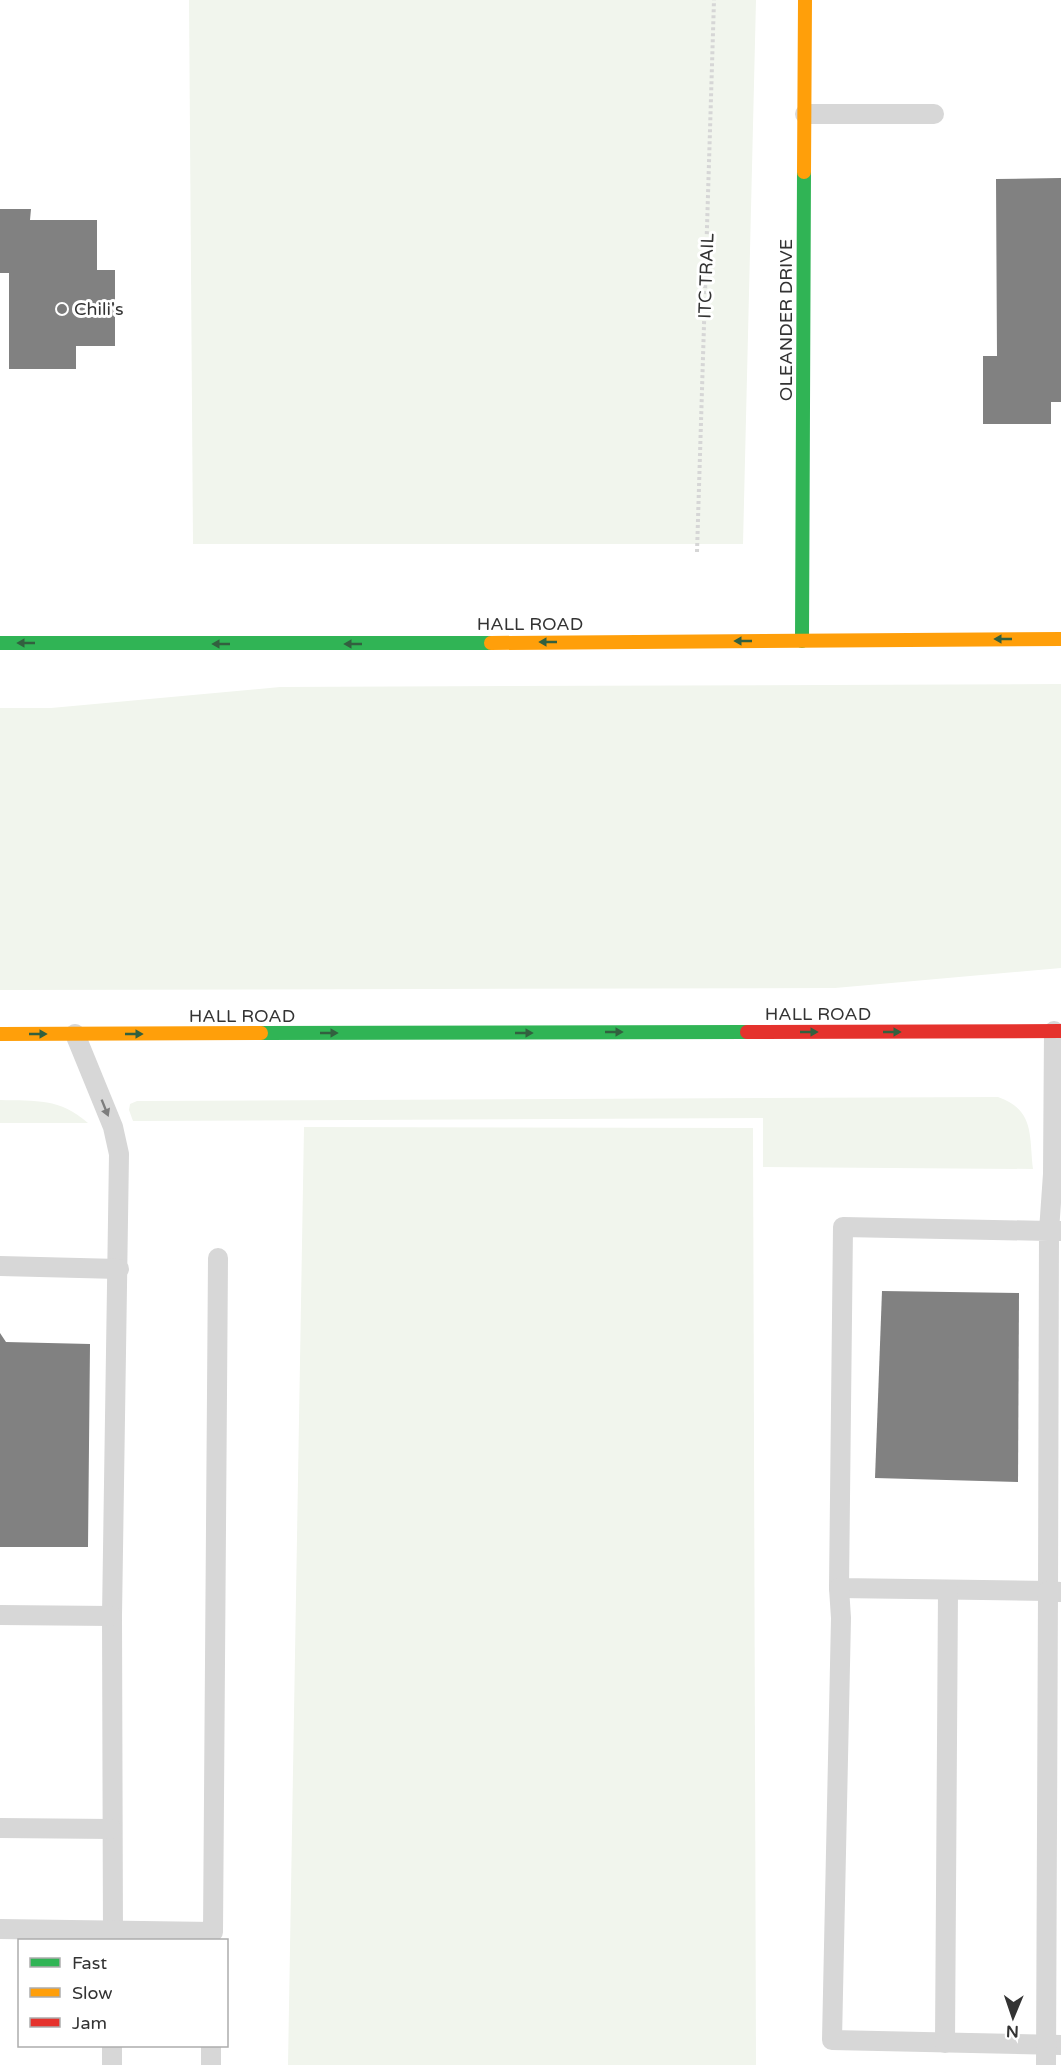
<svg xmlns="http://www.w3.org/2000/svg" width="1061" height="2065" font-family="'Varela Round',sans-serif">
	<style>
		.green { fill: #f1f5ed }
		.building { fill: #818181 }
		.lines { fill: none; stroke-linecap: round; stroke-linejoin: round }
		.path { stroke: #d6d6d6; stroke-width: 4; stroke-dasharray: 3 3; stroke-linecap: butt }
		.lane { stroke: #d7d7d7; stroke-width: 20 }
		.fast { stroke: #30b455; stroke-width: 14 }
		.slow { stroke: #ff9f0a; stroke-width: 14 }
		.jam { stroke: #e5322d; stroke-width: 14 }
		.oneway { fill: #32603f }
		.oneway2 { fill: #7d7d7d }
		.poi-dot { fill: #7a7a7a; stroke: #fff; stroke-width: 2 }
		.labels { text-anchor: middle; stroke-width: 6; stroke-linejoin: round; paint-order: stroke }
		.street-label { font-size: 18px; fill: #333; stroke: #fff }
		.poi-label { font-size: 18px; fill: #333; stroke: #fff; text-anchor: start }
	</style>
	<rect width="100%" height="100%" fill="#fff"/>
	<g class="green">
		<polygon points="189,0 756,0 743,544 193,544"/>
		<polygon points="1061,684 1061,968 835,988 0,990 0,708 51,708 280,687"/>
		<path d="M998,1097C1035,1110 1029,1136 1033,1169L763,1167V1118L133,1121L129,1110L130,1104L137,1101Z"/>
		<path d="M0,1100C36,1101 60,1098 88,1123H0Z"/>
		<polygon points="304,1127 753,1128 756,2065 288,2065"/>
	</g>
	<g class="building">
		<polygon points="1061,178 1061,402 1051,402 1051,424 983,424 983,356 997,356 996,179"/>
		<polygon points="0,209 31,209 30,220 97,220 97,270 115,270 115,346 76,346 76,369 9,369 9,273 0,273"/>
		<polygon points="882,1291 1019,1293 1018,1482 875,1478"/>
		<polygon points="0,1333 6,1342 90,1344 88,1547 0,1547"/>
	</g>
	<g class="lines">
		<polyline class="path" points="697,552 714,0"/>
		<g class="lane">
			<polyline points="805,114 934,114"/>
			<polyline points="1054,1031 1053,1174 1049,1231 1048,1591 839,1588 843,1227 1049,1231 1061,1231"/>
			<polyline points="75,1034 113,1127 119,1154 112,1616 113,1940"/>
			<polyline points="0,1266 119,1269"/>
			<polyline points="839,1588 841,1618 832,2040 1061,2045"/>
			<polyline points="0,1615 112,1616"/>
			<polyline points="0,1828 112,1829"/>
			<polyline points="0,1929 213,1932 218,1258"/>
			<polyline points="945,2043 948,1590"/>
			<polyline points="112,2065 112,2046"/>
			<polyline points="211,2065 211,2046"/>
			<polyline points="1046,2065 1048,1591 1061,1592"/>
		</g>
		<g class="fast">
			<polyline points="802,641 804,172"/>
			<polyline points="0,643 491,643"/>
			<polyline points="261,1033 747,1032"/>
		</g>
		<g class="slow">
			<polyline points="804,172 805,0"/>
			<polyline points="491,643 1061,639"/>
			<polyline points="0,1034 261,1033"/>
		</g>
		<polyline class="jam" points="747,1032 1061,1031"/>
	</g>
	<defs><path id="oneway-solid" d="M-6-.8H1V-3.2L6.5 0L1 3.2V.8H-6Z" transform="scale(1.5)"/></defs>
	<g class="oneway">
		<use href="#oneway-solid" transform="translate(1003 639) rotate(180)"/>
		<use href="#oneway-solid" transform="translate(743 641) rotate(180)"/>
		<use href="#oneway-solid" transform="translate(548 642) rotate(180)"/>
		<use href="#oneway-solid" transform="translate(26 643) rotate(-180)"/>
		<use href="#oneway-solid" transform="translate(221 644) rotate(-180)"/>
		<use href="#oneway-solid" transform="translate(353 644) rotate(180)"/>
		<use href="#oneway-solid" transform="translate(614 1032)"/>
		<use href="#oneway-solid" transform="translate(809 1032)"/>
		<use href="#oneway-solid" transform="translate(892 1032)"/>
		<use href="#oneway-solid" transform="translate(329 1033)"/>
		<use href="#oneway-solid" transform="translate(524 1033)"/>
		<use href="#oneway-solid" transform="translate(38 1034)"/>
		<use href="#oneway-solid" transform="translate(134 1034)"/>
	</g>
	<use class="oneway2" href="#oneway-solid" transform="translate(105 1108) rotate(68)"/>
	<circle class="poi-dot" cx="62" cy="309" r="6"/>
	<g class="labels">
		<g class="street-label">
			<text transform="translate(706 276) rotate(-88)" y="6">ITC TRAIL</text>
			<text transform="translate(786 320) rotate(-90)" y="6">OLEANDER DRIVE</text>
			<text x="530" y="630">HALL ROAD</text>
			<text x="818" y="1020">HALL ROAD</text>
			<text x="242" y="1022">HALL ROAD</text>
		</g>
		<g class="poi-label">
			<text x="74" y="315">Chili's</text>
		</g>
	</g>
	<rect x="18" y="1939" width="210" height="108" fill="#ffffff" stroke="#adadad" stroke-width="1.5"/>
	<rect x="30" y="1958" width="30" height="9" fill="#30b455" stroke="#adadad" stroke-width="1.5"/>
	<text x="72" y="1969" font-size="18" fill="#333333">Fast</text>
	<rect x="30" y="1988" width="30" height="9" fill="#ff9f0a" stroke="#adadad" stroke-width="1.5"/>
	<text x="72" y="1999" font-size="18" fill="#333333">Slow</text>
	<rect x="30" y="2018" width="30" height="9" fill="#e5322d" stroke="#adadad" stroke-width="1.5"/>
	<text x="72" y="2029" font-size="18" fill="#333333">Jam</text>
	<g transform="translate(1013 2017) rotate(182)" stroke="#ffffff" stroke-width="4.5" paint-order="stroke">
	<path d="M0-4.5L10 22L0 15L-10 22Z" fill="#333333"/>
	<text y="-9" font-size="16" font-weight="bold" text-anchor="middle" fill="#333333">N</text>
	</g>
</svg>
